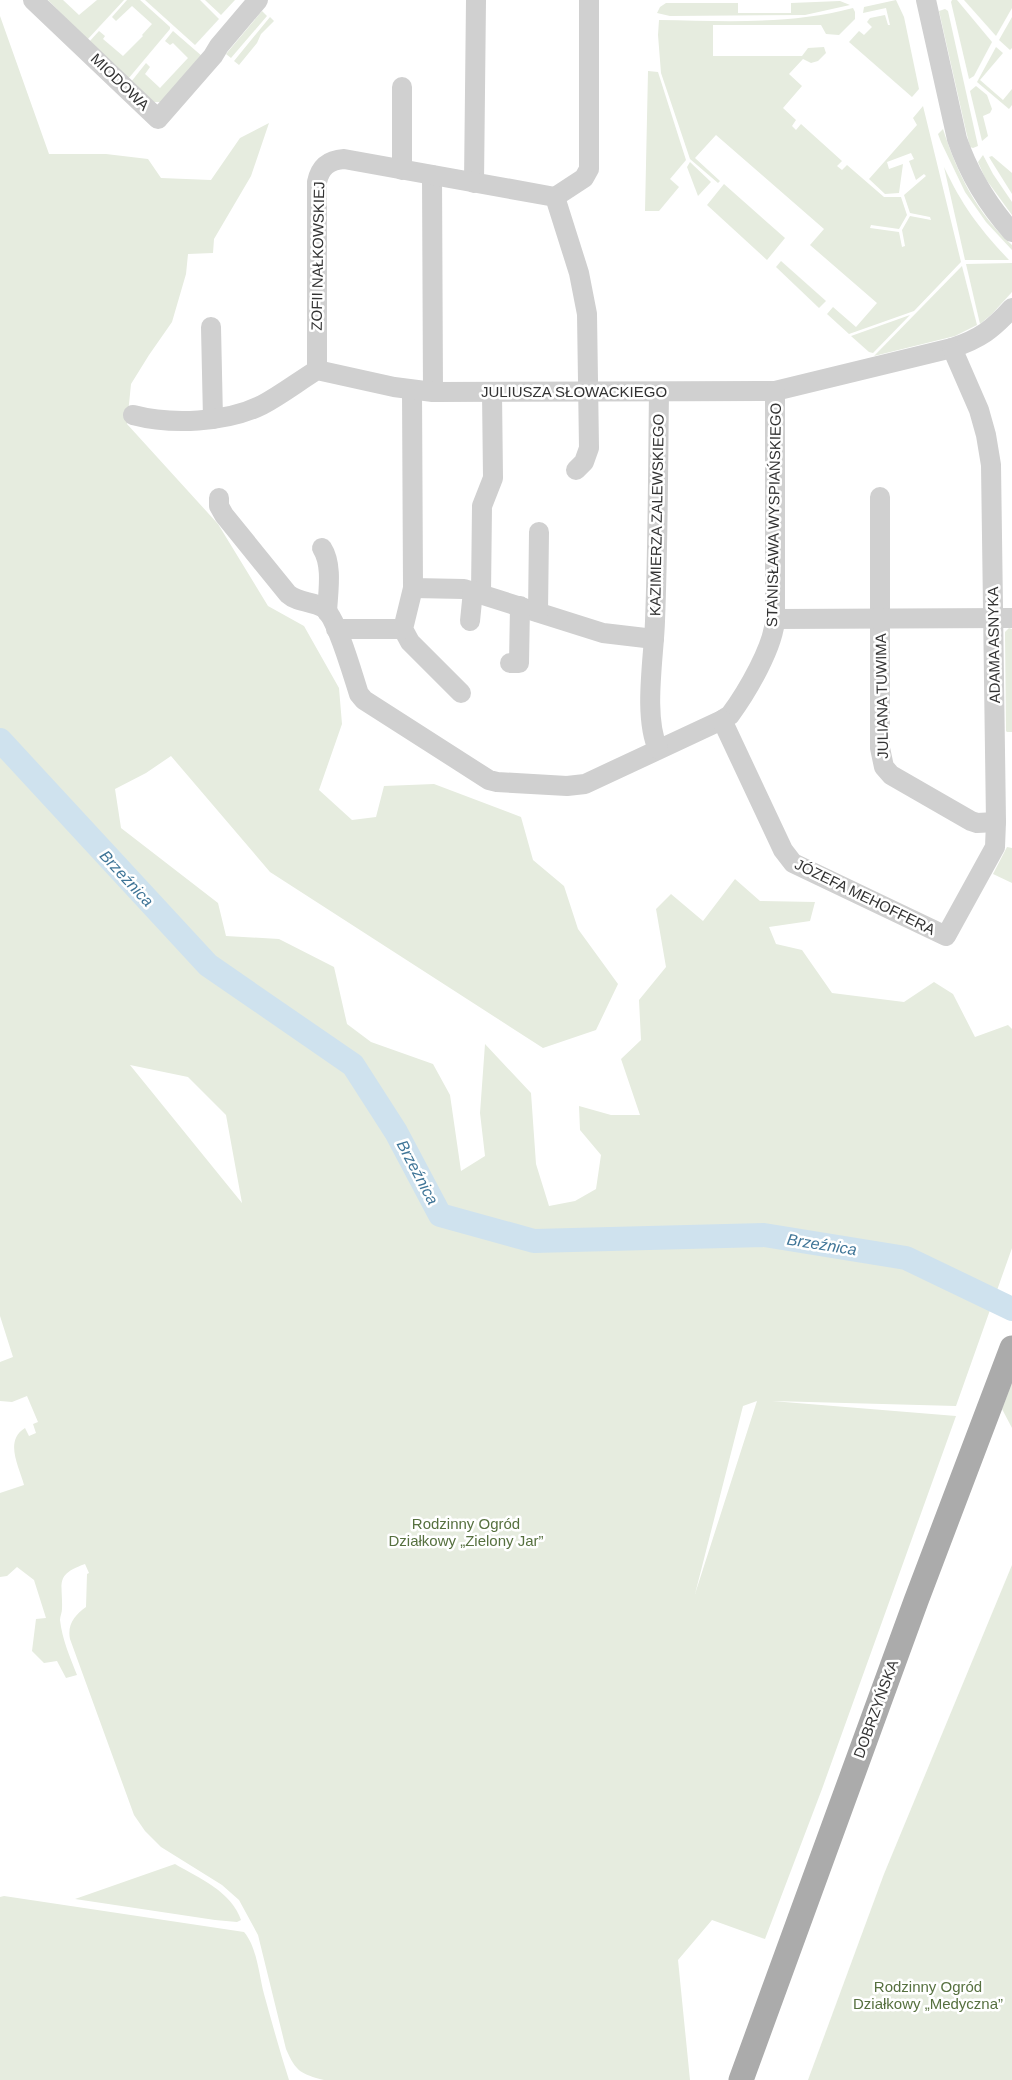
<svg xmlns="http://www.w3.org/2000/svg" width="1012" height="2080" font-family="Arial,sans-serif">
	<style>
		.green { fill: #e6ecdf; fill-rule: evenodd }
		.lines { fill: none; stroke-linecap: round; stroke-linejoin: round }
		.river { stroke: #cfe2ee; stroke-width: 24 }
		.minor { stroke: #d0d0d0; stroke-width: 20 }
		.major { stroke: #ababab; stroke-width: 25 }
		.labels { text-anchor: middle; stroke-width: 5; stroke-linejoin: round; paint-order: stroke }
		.street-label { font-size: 15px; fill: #333; stroke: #fff }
		.park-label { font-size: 15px; fill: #56703f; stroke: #fff }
		.water-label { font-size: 16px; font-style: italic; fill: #3f7597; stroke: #fff }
	</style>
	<rect width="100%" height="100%" fill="#fff"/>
	<g class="green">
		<polygon points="48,0 63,0 79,15 97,0 124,0 87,40"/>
		<polygon points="127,0 140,0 170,27 170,29 128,79 89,42 99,31 105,36 103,39 123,56 143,36 142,35 152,24 132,6 116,21 112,17"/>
		<polygon points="145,0 200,0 219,19 195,45"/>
		<polygon points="205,0 235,0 221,15"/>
		<polygon points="896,0 904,17 919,89 912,97 849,42 859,31 864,35 872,27 867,22 870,18 885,15 888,25 890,25 886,8 863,13 864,7"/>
		<polygon points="952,0 957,0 992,42 974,76 969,79 951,2"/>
		<polygon points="964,0 1012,0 1012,8 996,36"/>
		<polygon points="840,1 850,5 805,15 670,16 657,13 660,7 666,3 738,3 738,13 791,13 791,3"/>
		<path d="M853,8L855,12V19L839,35L826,34L821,25H713V56H802L808,48L824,47L826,53L818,61L811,63L803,59L789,74L802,86L783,108L796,120L792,126L796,130L801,124L842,161L837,166L842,170L847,165L884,197H901L907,215L899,229L871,225L870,228L899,232L902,247L905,246L902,230L910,216L931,220L930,217L910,213L904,195L926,176L924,174L916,180L909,161L914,159L911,153L887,162L889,169L903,164L899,193L885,194L869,179L917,125L913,118L923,106L961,262L914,311L849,334L827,314L833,307L856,327L877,303L810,245L824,229L716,135L695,158L720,181L718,183L690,159L661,73L658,35L659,20C724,21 790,25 853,8Z"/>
		<polygon points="945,9 948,11 978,146 973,148 970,147 966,131 939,11"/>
		<polygon points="262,11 267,16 231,58 226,54"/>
		<path d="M0,16L49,154H106L148,159L161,178L211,180L240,138L269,123L251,176L214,239L213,253L188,254L186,274L172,322L149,355L131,384L127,424L218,524L268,606L304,626L339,688L342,724L319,790L352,820L376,817L384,786L434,784L521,817L533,860L564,886L578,929L618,984L596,1030L543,1048L270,872L171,756L146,773L115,789L121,828L218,903L226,936L279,939L334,967L347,1024L371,1042L433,1064L450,1095L461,1171L485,1156L480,1113L485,1044L531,1093L536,1164L549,1206L575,1201L596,1189L601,1155L580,1130L579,1106L611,1115H640L621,1059L641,1040L639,1000L666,967L656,909L671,894L703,921L735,879L760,901L815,902L810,921L769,927L776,944L802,950L832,993L904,1002L934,982L953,994L975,1037L1008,1025L1012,1029V1248L956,1406L772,1401L956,1416L822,1789L765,1939L712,1920L678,1960L690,2080H324C301,2074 296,2072 286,2049L258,1935L239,1900L222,1885L161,1847L145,1831L134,1815L70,1639C67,1624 75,1615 86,1607L87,1574L89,1573L85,1564C54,1575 63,1583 62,1609C62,1613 60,1616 60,1620C62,1639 70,1657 77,1675L66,1678L57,1661L44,1663L32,1651L36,1619L46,1618L34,1580L17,1567L7,1576L0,1577V1493L24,1485C19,1466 4,1441 25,1428L29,1436L36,1433L33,1424L38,1422L27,1396L12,1402L0,1401V1362L13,1357L0,1316ZM130,1065L188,1077L226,1115L242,1203ZM757,1401L695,1594L743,1406Z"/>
		<polygon points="270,17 274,21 261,34 257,43 239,65 234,61"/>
		<polygon points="1012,17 1012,48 1010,50 999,40"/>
		<polygon points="173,31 203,57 161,102 154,102 131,82 146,63 150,67 145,74 160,88 188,58 173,43 170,45 165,41"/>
		<polygon points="996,47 1003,53 980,80 1003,100 1012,89 1012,105 1009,109 977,82"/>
		<polygon points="648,71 658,72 686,160 670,179 679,187 659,211 645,211"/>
		<polygon points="976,86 987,95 992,109 990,113 983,116 988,136 982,141 970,91"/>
		<path d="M943,129C957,173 977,214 1012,245V250L986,222L965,192L941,142L938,134Z"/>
		<polygon points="983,155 993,174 1012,202 1012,215 985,178 978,162"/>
		<polygon points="992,156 1012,173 1012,194 992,162 989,157"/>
		<polygon points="690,162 711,182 698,196 687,167"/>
		<path d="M944,167C963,207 979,228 1009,260H965Z"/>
		<polygon points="724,184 785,238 767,260 707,205"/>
		<polygon points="781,261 826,301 819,308 776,267"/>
		<polygon points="1012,263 1012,292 992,314 980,324 966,264"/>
		<polygon points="962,266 977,325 955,336 874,356"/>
		<polygon points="910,315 873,353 869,352 851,336"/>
		<polygon points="1009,628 1012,629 1012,732 1007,732 1006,731 1005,632"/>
		<polygon points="1007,847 1012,848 1012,883 993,874"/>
		<polygon points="1012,1383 1012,1428 1002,1409"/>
		<polygon points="1012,1565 1012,2080 808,2080 884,1874"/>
		<path d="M175,1864C199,1878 232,1892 241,1920L237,1922L215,1920L75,1899Z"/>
		<path d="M4,1896L244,1932C257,1947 259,1975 264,1994C272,2023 280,2052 289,2080H0V1897Z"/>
	</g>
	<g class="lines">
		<polyline class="river" points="0,740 208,965 353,1065 396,1132 440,1215 534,1241 764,1235 906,1258 1012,1309"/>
		<g class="minor">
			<polyline points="33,0 158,119 213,56 219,46 258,0"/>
			<path d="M926,0L957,139C969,174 987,204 1012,232"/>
			<polyline points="402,87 402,170"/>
			<polyline points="432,175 433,392"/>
			<polyline points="474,183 476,0"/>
			<polyline points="555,197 584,178 589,169 589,0"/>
			<polyline points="211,327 213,419"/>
			<path d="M317,370V182C320,167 329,160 344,159L555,197L579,273L587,314L589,448L584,462L576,470"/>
			<polyline points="412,390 413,588 464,589 603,633 654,639"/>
			<path d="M133,415C171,425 226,423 262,405C281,395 299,381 317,370L394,387L433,392L775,391L952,348C980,339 993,329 1012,308"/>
			<polyline points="880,497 880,748 884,767 891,775 971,821 977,823 996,822"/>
			<path d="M219,498V506L224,515L288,594C298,603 313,601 324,608C337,618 353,676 359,694L364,700L489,780L497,782L567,786L585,784L722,720L730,715C747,692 774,646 775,619V391"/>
			<path d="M322,548C333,565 328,592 327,612"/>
			<polyline points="413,588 403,629 410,642 461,693"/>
			<polyline points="481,594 482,506 493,478 492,392"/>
			<polyline points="538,612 539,532"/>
			<polyline points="775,619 1012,618"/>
			<polyline points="470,621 473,591"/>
			<polyline points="336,629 403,629"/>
			<polyline points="510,663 519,663 520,606"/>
			<polyline points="722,720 783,850 793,863 946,936 995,847 996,822 991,465 986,435 979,410 952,348"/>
			<path d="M658,749C643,716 654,657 655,621C658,544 658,468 659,392"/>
		</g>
		<polyline class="major" points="741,2080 916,1601 1012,1348"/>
	</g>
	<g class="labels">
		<g class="street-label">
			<text transform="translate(120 82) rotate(44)" y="5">MIODOWA</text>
			<text transform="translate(318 256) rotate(-89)" y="5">ZOFII NAŁKOWSKIEJ</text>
			<text x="574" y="397">JULIUSZA SŁOWACKIEGO</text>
			<text transform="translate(657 515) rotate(-89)" y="5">KAZIMIERZA ZALEWSKIEGO</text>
			<text transform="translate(774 515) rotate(-89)" y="5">STANISŁAWA WYSPIAŃSKIEGO</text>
			<text transform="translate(994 645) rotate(-91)" y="5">ADAMA ASNYKA</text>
			<text transform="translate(882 696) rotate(-91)" y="5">JULIANA TUWIMA</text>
			<text transform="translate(865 897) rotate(26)" y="5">JÓZEFA MEHOFFERA</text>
			<text transform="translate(876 1709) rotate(-70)" y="5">DOBRZYŃSKA</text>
		</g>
		<g class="park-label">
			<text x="466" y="1529">Rodzinny Ogród<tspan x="466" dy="17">Działkowy „Zielony Jar”</tspan></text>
			<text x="928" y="1992">Rodzinny Ogród<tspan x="928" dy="17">Działkowy „Medyczna”</tspan></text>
		</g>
		<g class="water-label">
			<text transform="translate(127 878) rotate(47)" y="6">Brzeźnica</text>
			<text transform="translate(418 1172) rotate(62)" y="6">Brzeźnica</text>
			<text transform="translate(822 1244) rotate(9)" y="6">Brzeźnica</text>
		</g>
	</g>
</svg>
